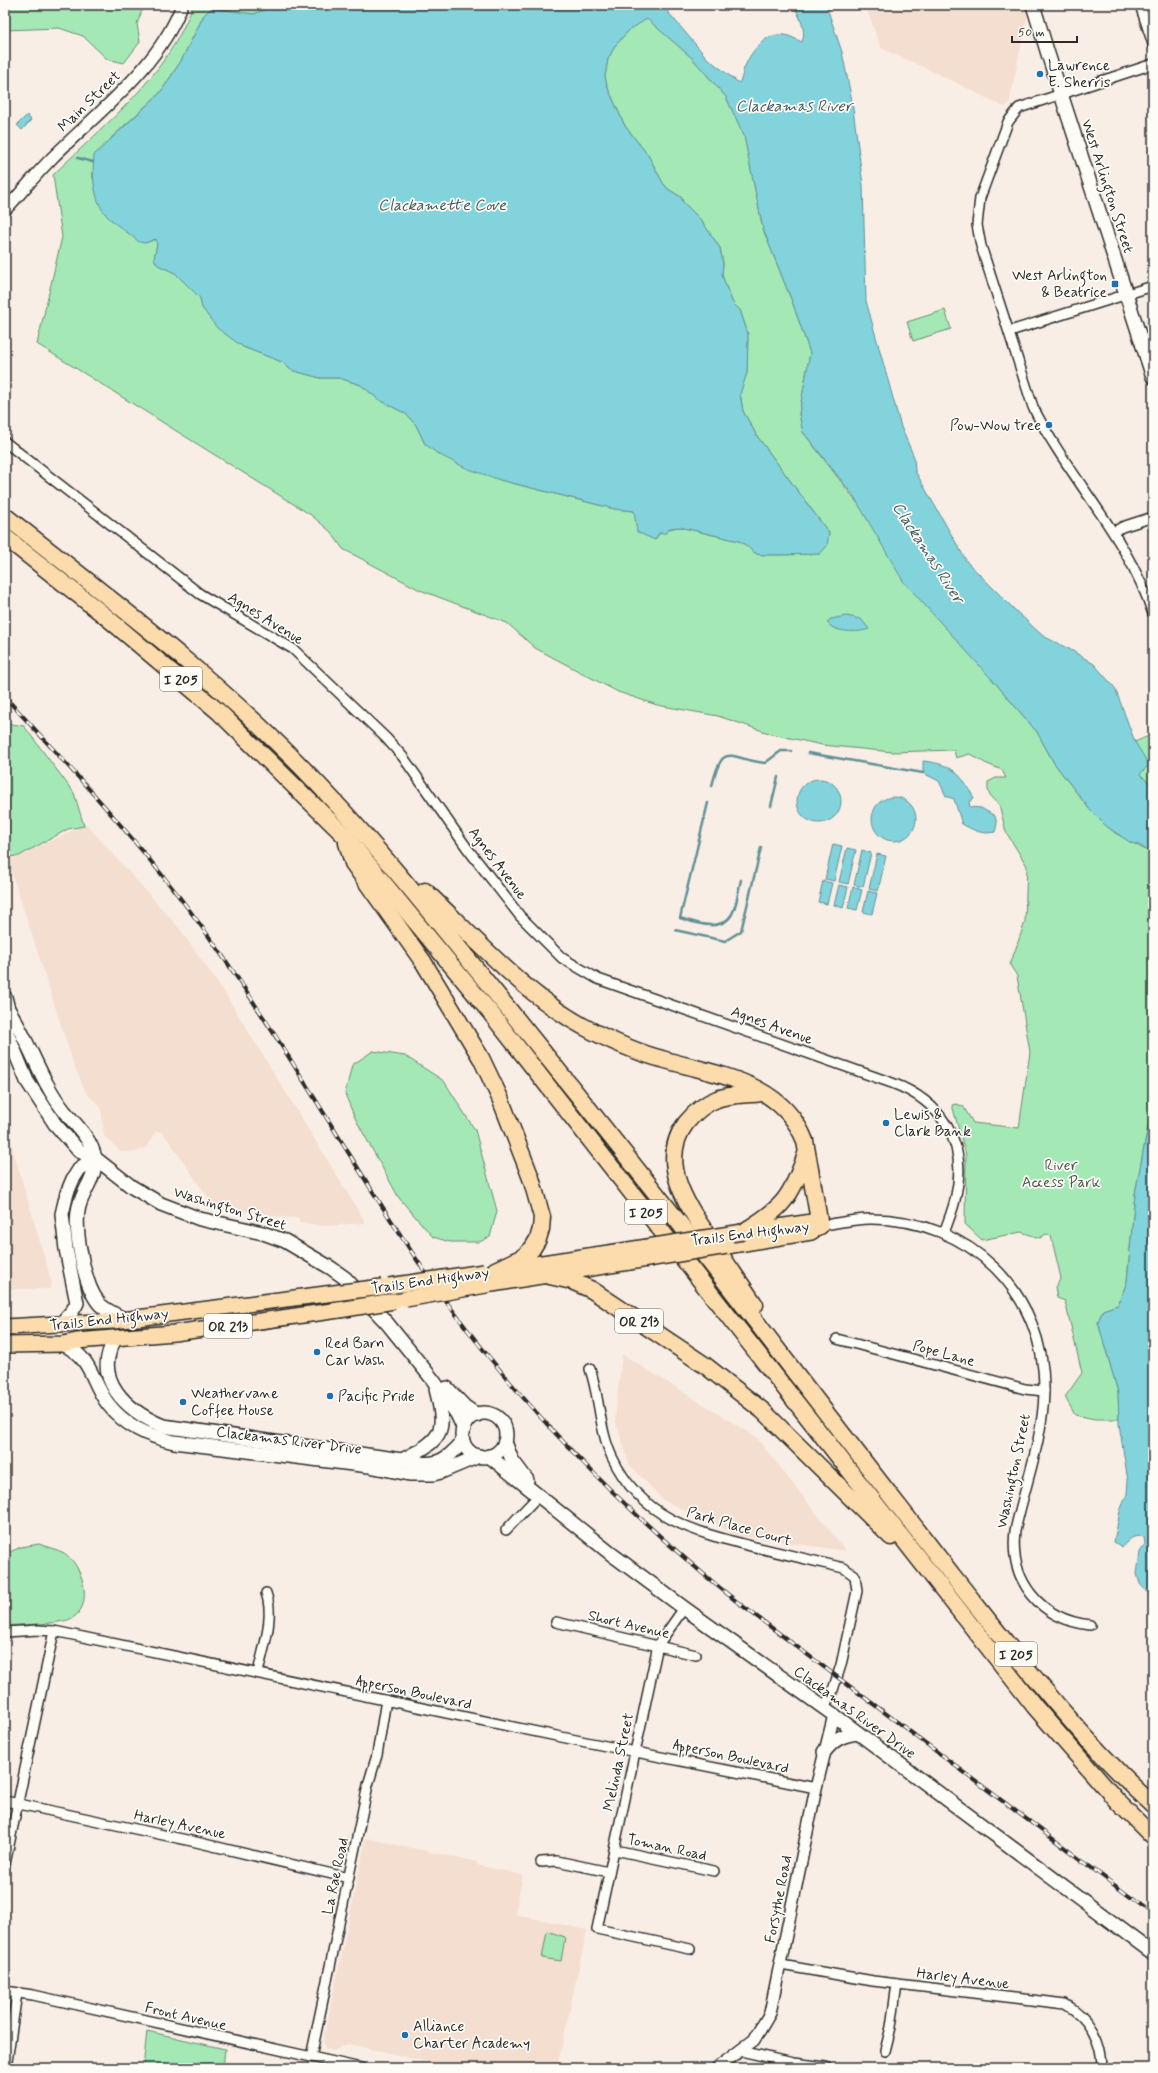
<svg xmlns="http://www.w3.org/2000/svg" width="1158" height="2073" font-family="Mynerve,sans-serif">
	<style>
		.built { fill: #f4decf }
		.green { fill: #a4e9b5; stroke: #688a70 }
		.water { fill: #83d3dd; stroke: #609096 }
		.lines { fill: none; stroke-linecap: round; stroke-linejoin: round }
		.stream { stroke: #609096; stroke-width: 2.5 }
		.minor-casing { stroke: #2b2b2b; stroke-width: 12 }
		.tertiary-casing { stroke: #2b2b2b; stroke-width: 14 }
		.secondary-casing { stroke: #2b2b2b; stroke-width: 16 }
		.trunk-casing { stroke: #2b2b2b; stroke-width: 18 }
		.motorway-casing { stroke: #2b2b2b; stroke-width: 19 }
		.minor { stroke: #fdfcf7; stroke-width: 9 }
		.tertiary { stroke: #fdfcf7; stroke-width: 11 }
		.secondary { stroke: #fdfcf7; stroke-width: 13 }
		.trunk { stroke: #fcdcac; stroke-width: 15 }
		.motorway { stroke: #fcdcac; stroke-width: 16 }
		.rail-casing { stroke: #2b2b2b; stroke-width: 4 }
		.rail { stroke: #fdfcf7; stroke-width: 2.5; stroke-dasharray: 8; stroke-linecap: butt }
		.trunk-bridge-casing { stroke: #2b2b2b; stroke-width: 18; stroke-linecap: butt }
		.trunk-bridge { stroke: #fcdcac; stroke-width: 15 }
		.poi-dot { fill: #1f6fb2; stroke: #fdfcf7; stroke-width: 1.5 }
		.labels { text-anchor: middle; stroke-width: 3.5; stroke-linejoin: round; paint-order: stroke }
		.shield { fill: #fdfcf7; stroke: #6a6a68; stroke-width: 1 }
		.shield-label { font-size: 14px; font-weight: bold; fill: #2b2b2b }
		.poi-label { font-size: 15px; fill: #2b2b2b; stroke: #fdfcf7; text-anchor: start }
		.street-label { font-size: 15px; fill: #2b2b2b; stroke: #fdfcf7 }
		.park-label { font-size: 15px; fill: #495a4e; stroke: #fdfcf7 }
		.water-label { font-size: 16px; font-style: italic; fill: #455d60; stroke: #fdfcf7 }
	</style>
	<rect width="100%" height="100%" fill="#f9eee5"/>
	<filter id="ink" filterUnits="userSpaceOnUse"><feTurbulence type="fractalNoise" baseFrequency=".025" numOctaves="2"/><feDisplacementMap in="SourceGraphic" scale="8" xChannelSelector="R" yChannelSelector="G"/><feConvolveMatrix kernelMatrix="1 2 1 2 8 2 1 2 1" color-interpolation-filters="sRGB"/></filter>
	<g filter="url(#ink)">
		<g class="built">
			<polygon points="865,5 1026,5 1028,12 1009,104 1004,107 951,80 881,48"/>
			<polygon points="86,824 179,928 221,987 366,1223 324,1226 299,1222 299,1218 280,1217 214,1206 167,1138 161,1132 155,1132 148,1146 136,1152 121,1152 104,1136 101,1107 86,1093 74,1065 5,852 9,851 13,859"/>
			<polygon points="5,1122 52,1283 49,1289 5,1289"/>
			<polygon points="622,1354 756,1437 846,1551 736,1535 663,1500 629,1464 615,1419"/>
			<polygon points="366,1838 477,1862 477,1865 523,1875 515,1914 587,1930 557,2068 438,2068 429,2062 348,2044 333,2051 325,2048 323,2042"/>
		</g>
		<g class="green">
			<polygon points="5,5 51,8 144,5 137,24 140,42 124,63 107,59 83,36 59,28 5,30"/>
			<path d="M193,5H275L254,14L211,9L204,15L181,61L160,93L112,137L92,173C101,218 108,218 145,243L156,239L157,244L154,259L158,265L175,273L200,298L202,308L243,347L282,362L291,370L320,378H339L361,385L378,399L406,414L416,425L425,444L500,480L615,509L634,511L654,540C661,531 669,528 680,527L739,541C747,545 751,551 757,554C763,556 809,554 820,554L829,533L757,436L743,411L740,393L747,373L748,334L740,310L733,303L727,289L722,275L723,263L720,248L701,220L683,202L681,197L668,189L663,183L648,155L625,126L607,86L605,76L608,59L615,46L629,30L647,18L692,58L726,97L744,135L763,229L793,304L810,353L799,414L803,432L997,685L1037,732L1054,763L1090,810L1115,833L1153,854V1101L1135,1194L1127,1282L1118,1305L1103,1310L1098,1322L1118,1392L1119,1419H1095L1075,1415L1065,1397L1082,1373L1065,1301L1057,1298L1055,1287L1061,1278L1051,1236L1046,1234L1040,1238L1021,1232L982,1240L965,1224L966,1155L952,1105L956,1104L963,1106L973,1123L1019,1128L1030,1052L1017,976L1010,965L1025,922L1027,866L1006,832L999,804C990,798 987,794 988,782L996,778H1006L1002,770L985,763L970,754L956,758L954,750L892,752L822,745L772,734L718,716L657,705L618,692L535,648L507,623L420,590L343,549L331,532L311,515L37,344L62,237L53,175C105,124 168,76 193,5Z"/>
			<polygon points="945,310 951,329 913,341 907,322"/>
			<polygon points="5,723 24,726 74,793 84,826 68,829 19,856 5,857"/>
			<polygon points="1153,734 1153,787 1140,774 1135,742"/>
			<polygon points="373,1051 405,1056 444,1081 475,1130 497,1211 490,1237 479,1242 450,1242 433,1237 399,1198 355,1118 345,1094 352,1065"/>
			<path d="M39,1544C46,1547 57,1549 64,1553C82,1564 94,1603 74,1617C64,1625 20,1624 5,1626V1554L21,1547Z"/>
			<polygon points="547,1931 565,1937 561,1961 542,1958"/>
			<polygon points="147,2031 225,2049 223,2068 143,2068"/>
		</g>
		<g class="water">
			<path d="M275,5H662L707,58L739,83C743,78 742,71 745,66C752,50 766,32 785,35C791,36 797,40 802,42C807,29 799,17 794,5H826L842,52L852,101L863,185L866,301L901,427L914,457L915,471L967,562L1017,612L1043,636L1071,650L1094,664L1115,688L1135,742L1149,765L1140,774L1153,787V854L1137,844L1131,843L1106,826L1090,810L1054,763L1037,732L997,685L903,581L853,495L803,432L799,414L810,353L793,304L763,229L744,136L726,97L692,58L647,19L629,30L615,46L608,59L605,76L607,86L625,126L648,155L663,183L668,189L681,197L683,202L701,220L720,248L723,263L722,275L727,289L733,303L740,310L748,334L747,373L740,394L743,411L757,436L829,533L827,546L820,554C808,554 763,556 757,554C751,551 747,545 739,541L680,527L670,528L666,533H659L655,540L637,532L634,511L615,509L500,480L466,468L438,454L425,444L416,425L406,414L378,399L361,385L339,378H320L291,370L282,362L243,347L217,328L202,308L200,298L175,273L158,265L154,259L157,244L156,239L145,243L139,242C130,234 119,227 110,219C93,204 92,175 94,155L160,93L181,61L204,15L211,8L254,14Z"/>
			<polygon points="27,115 31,120 22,130 17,125"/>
			<path d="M846,616L861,619L869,629C860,633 832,633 827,622L831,619Z"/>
			<path d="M923,761C953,764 960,773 974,798L969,802L970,807L981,808L995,816L997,824L995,832C982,835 973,830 962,824L954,799L946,796L939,781L923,773Z"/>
			<circle cx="819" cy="801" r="22"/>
			<circle cx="894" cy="819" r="22"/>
			<polygon points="833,844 842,846 834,881 825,879"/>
			<polygon points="847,848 856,850 848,884 839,882"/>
			<polygon points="862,850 871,853 863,887 854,885"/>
			<polygon points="877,854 886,856 878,891 869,889"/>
			<polygon points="823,881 832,883 827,904 818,902"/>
			<polygon points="839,885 848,887 843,908 834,905"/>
			<polygon points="853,887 862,890 857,910 848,908"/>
			<polygon points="868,891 877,893 872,914 863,912"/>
			<path d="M1153,1101V1619L1149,1594L1140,1584L1137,1574L1140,1552L1145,1545L1144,1537C1133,1534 1129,1540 1122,1547L1114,1542L1120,1511L1127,1494L1128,1481L1119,1424L1118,1392L1098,1322L1103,1310L1118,1305L1127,1282L1135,1194Z"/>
			<path d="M1153,1651V1677C1146,1668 1149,1660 1153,1651Z"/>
		</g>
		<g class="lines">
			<g class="stream">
				<polyline points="78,158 93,162"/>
				<polyline points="808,753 923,773"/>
				<path d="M712,786C723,740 729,759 765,763L781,751H791"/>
				<path d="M708,803L680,918C696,923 721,933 732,914C737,905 738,891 741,880"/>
				<polyline points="771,806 778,777"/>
				<polyline points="675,930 725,941 741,931 761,848"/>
			</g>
			<g class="minor-casing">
				<g id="minor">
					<polyline points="1140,5 1153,44"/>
					<path d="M1153,64L1019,108L1008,122L980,198L977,225L981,246L1033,407C1069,479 1128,536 1153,614"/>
					<polyline points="1010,331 1153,286"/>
					<path d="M5,442L200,594L293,649L386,738L403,757L467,848L520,916L562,958L598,979L892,1083C941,1101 968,1142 956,1195C954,1208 948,1221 944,1233"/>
					<polyline points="1114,532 1122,527 1153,517"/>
					<path d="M820,1226C837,1223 854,1219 871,1219C969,1219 1046,1292 1044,1392C1043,1439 1025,1485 1015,1531C1009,1581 1040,1619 1090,1625"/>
					<polyline points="837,1339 1025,1389 1044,1391"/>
					<path d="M590,1369C600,1398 599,1429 612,1457C641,1519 695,1532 755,1547C785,1554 815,1561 844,1568L855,1576L857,1591L841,1665L832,1693L824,1707"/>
					<polyline points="506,1530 539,1495"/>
					<polyline points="684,1608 658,1645 597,1929 690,1949"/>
					<polyline points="556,1622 696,1655"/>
					<polyline points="5,1632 38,1630 54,1631 571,1739 816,1788"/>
					<path d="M258,1673C263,1648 275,1618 266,1593"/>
					<polyline points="5,1801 196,1842 349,1878"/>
					<polyline points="615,1850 714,1871"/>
					<polyline points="541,1862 557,1861 609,1872"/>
					<polyline points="5,1864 54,1631"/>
					<path d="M781,1965L873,1981L1065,2004C1089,2017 1102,2041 1102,2068"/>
					<polyline points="5,1991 33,1995 361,2068"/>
					<polyline points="741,2051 793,2063 826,2067"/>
					<polyline points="885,2051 891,2027 897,1984"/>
					<polyline points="311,2057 368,1785 377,1755 386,1700"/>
					<polyline points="6,2068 17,1993"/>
				</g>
			</g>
			<g class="tertiary-casing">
				<g id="tertiary">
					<path d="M5,210C21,193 36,174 52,158C98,112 159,67 182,5"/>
					<polyline points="717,2068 754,2040 770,2013 816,1788 834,1715"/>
				</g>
			</g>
			<g class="secondary-casing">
				<g id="secondary">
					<polyline points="1033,5 1048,54 1153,377"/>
					<polyline points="5,997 8,1009 7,1033 27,1081 55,1124 79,1151 95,1158 132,1187 161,1204 200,1219 263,1233 285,1241 331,1268 345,1278 387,1323 433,1380 457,1414 464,1429"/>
					<path d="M8,1009C30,1042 40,1081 65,1112C77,1126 91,1139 95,1158C97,1174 85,1188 80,1203C72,1225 84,1284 98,1302C103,1310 116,1314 123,1319"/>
					<polyline points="60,1325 73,1310 77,1303 66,1249 62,1214 67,1193 73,1179 80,1168 95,1158"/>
					<path d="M116,1338C90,1378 127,1411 163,1426L402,1460C432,1467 444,1465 463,1441"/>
					<path d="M63,1344C94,1360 90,1380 108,1404C125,1426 148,1436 174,1442L369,1466L409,1474H433L441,1472L479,1456"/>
					<polyline points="447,1388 465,1407 477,1415"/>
					<circle cx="484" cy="1435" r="22"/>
					<polyline points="505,1442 512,1460 527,1480"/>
					<polyline points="489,1456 610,1553 684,1608 834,1715 1153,1953"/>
					<path d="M402,1460C443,1439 447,1433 436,1389"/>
					<path d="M824,1752C834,1739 842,1735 858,1733"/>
				</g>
			</g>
			<g class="trunk-casing">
				<g id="trunk">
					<polyline points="727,1246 811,1232 820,1226 812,1222 743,1232"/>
					<polyline points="502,1269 622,1251"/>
					<polyline points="492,1284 629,1262"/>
					<polyline points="5,1327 114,1321 326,1294"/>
					<polyline points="5,1345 63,1344 77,1341 174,1333 339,1310"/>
				</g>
			</g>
			<g class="motorway-casing">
				<g id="motorway">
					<path d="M5,516C112,600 222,683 316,782C382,851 441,926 502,1001C595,1116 687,1231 777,1349C835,1425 894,1500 953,1576C1016,1655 1078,1737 1153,1805"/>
					<polyline points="5,537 104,615 219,712 345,836 489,1011 1035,1707 1117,1801 1153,1837"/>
					<polyline points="347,843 353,863 424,963 481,1058 500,1098 531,1178 542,1217 541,1229 538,1239 532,1249 523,1257 495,1270"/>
					<path d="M425,891C477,940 529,1000 594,1032C616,1043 639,1053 662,1059C716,1075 782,1081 805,1141L820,1226"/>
					<path d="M743,1232C783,1208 791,1198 806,1154"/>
					<polyline points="545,1275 572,1281 592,1290 706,1366 763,1411 891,1537"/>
					<path d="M755,1305C741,1284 726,1263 712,1242C689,1208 656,1163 686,1123C695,1112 704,1104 717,1099C731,1094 748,1095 762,1093"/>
				</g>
			</g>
			<use href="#minor" class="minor"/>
			<use href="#tertiary" class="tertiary"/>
			<use href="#secondary" class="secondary"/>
			<use href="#trunk" class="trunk"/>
			<use href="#motorway" class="motorway"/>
			<g class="rail-casing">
				<path id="rail" d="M5,697C79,777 154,858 217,948C290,1052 352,1164 423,1269C510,1395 617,1505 736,1601L1153,1914"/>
			</g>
			<use href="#rail" class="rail"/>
			<g class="trunk-bridge-casing">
				<g id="trunk-bridge">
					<polyline points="622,1251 743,1232"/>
					<polyline points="629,1262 727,1246"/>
					<polyline points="389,1286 484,1272"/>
					<polyline points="326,1294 382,1287"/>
					<polyline points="406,1299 492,1284"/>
					<polyline points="339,1310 394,1301"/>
				</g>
			</g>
			<use href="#trunk-bridge" class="trunk-bridge"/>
		</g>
	</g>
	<g class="poi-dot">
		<circle cx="1040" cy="74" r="4"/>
		<rect x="1111" y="280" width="8" height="8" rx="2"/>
		<circle cx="1049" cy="425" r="4"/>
		<circle cx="886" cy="1123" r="4"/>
		<circle cx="317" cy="1352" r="4"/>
		<circle cx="330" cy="1396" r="4"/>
		<circle cx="183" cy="1402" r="4"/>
		<circle cx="405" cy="2035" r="4"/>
	</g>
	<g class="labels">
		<g class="shield">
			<rect x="160" y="667" width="42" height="24" rx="3"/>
			<rect x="625" y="1200" width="42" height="24" rx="3"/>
			<rect x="615" y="1309" width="48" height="24" rx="3"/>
			<rect x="204" y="1314" width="48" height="24" rx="3"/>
			<rect x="995" y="1642" width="42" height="24" rx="3"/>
		</g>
		<g class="shield-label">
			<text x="181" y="684">I 205</text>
			<text x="646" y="1217">I 205</text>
			<text x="639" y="1326">OR 213</text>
			<text x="228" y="1331">OR 213</text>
			<text x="1016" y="1659">I 205</text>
		</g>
		<g class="poi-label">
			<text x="1048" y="70">Lawrence<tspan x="1048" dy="17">E. Sherris</tspan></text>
			<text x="1107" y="280" text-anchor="end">West Arlington<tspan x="1107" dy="17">&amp; Beatrice</tspan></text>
			<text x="1041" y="430" text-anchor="end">Pow-Wow tree</text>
			<text x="894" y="1119">Lewis &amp;<tspan x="894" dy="17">Clark Bank</tspan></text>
			<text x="325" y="1348">Red Barn<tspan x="325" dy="17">Car Wash</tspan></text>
			<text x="191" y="1398">Weathervane<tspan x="191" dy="17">Coffee House</tspan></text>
			<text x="338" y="1401">Pacific Pride</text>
			<text x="413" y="2031">Alliance<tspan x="413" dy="17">Charter Academy</tspan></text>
		</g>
		<g class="street-label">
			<text transform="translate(89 101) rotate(-44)" y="5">Main Street</text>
			<text transform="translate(1108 186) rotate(72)" y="5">West Arlington Street</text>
			<text transform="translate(266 618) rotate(32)" y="5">Agnes Avenue</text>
			<text transform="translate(498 863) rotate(53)" y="5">Agnes Avenue</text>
			<text transform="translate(772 1025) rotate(20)" y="5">Agnes Avenue</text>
			<text transform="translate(230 1208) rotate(17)" y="5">Washington Street</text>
			<text transform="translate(750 1233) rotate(-7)" y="5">Trails End Highway</text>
			<text transform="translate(430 1280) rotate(-8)" y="5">Trails End Highway</text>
			<text transform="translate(109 1319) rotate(-6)" y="5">Trails End Highway</text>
			<text transform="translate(944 1353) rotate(15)" y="5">Pope Lane</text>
			<text transform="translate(289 1440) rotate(7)" y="5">Clackamas River Drive</text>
			<text transform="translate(1013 1471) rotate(-78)" y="5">Washington Street</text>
			<text transform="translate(739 1526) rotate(16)" y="5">Park Place Court</text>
			<text transform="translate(629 1624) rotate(13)" y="5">Short Avenue</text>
			<text transform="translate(414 1692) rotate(12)" y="5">Apperson Boulevard</text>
			<text transform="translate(855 1712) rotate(36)" y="5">Clackamas River Drive</text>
			<text transform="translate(731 1756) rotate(12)" y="5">Apperson Boulevard</text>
			<text transform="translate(618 1762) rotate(-78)" y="5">Melinda Street</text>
			<text transform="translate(180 1824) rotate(12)" y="5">Harley Avenue</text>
			<text transform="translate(667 1847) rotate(12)" y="5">Toman Road</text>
			<text transform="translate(335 1876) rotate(-78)" y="5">La Rae Road</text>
			<text transform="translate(778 1899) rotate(-79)" y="5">Forsythe Road</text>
			<text transform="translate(963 1978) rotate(7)" y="5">Harley Avenue</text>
			<text transform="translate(186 2016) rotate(13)" y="5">Front Avenue</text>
		</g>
		<g class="park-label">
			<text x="1061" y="1170">River<tspan x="1061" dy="17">Access Park</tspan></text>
		</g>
		<g class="water-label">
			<text x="794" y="111">Clackamas River</text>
			<text x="442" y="210">Clackamette Cove</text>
			<text transform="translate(929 552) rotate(57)" y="6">Clackamas River</text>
		</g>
	</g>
	<rect width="1158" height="2073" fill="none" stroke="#fdfcf7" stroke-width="20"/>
	<rect x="10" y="10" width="1138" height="2053" fill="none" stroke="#2b2b2b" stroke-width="1.5" filter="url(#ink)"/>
	<path d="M1012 36v6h65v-6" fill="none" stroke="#2b2b2b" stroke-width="2"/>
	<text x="1018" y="36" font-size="12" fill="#2b2b2b" stroke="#fdfcf7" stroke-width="3" paint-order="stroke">50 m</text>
</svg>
